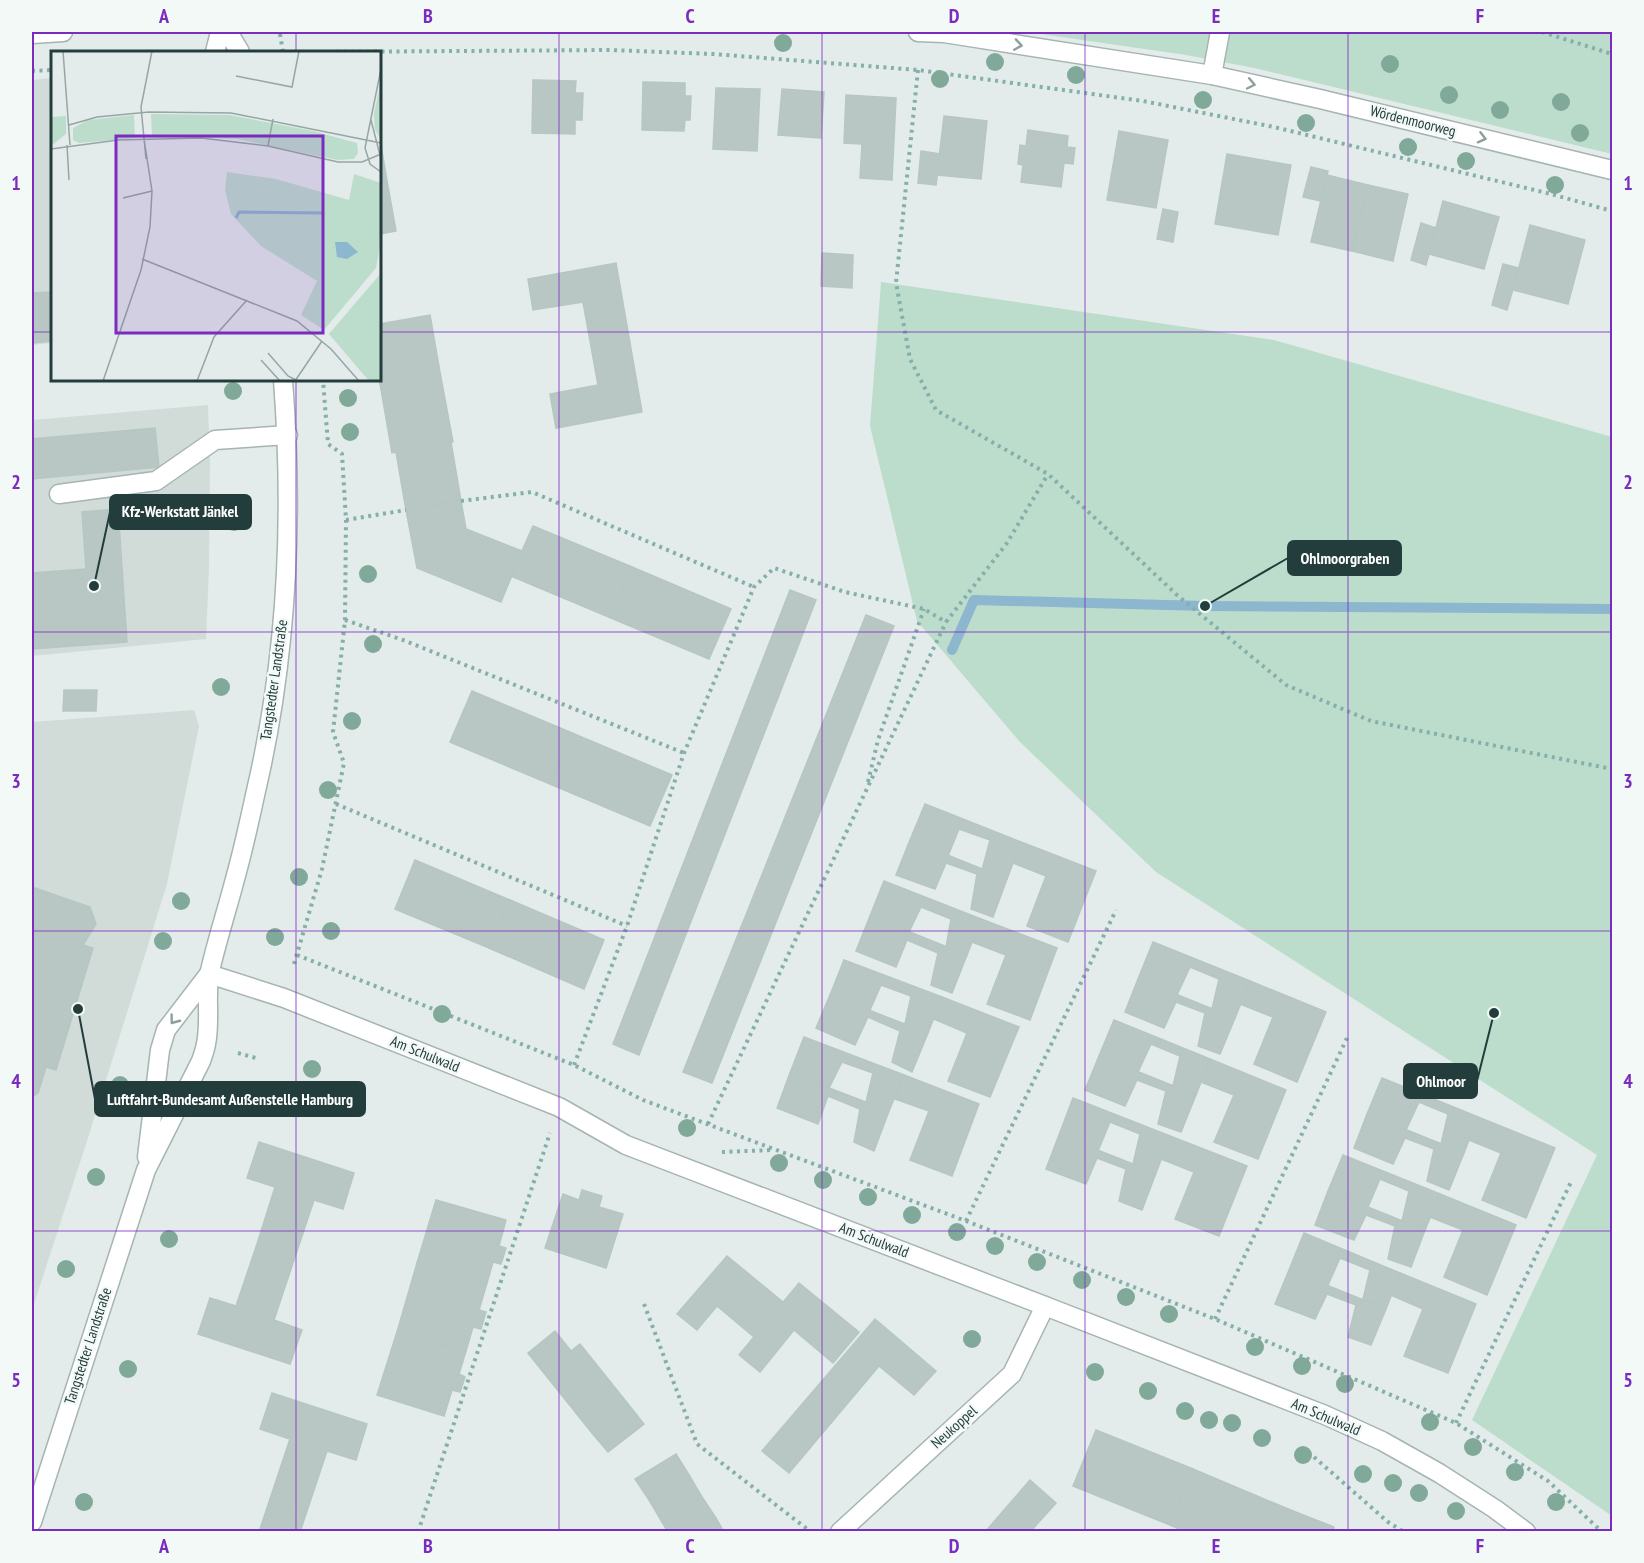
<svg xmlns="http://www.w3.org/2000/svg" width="1644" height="1563" font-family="'PT Sans Narrow',sans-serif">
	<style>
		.built { fill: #d1dcd9 }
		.green { fill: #bdddcc }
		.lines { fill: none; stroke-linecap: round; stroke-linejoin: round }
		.stream { stroke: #8db6cf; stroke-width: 10 }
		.building { fill: #b8c7c4; stroke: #b5c6c3; stroke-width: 1.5 }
		.minor-casing { stroke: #a6b4b2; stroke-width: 21 }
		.path { stroke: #84afab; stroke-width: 4; stroke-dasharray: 3 4.5; stroke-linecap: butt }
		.minor { stroke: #fff; stroke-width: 18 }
		.tree { fill: #80a99a }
		.oneway { stroke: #919e9e }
		.grid { fill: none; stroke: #7b2cbf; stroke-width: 1.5; stroke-opacity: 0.55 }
		.labels { text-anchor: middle; stroke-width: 5; stroke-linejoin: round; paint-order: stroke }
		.street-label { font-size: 15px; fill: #233d3c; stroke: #f3f9f7 }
		.inset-river { fill: none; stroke: #8db6cf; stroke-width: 3 }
		.inset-road { fill: none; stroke: #96a6a4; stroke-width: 1.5 }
		.view { fill: #7b2cbf; fill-opacity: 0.15; stroke: #7b2cbf; stroke-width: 3 }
		.inset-edge { fill: none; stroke: #233d3c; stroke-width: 3 }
		.leader { fill: none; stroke: #233d3c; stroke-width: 2 }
		.callout-dot { fill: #233d3c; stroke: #f3f9f7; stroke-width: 2 }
		.callout { fill: #233d3c; stroke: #233d3c; stroke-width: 2 }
		.callout-label { font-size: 16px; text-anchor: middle; font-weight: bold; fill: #fff }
		.neatline { fill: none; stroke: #7b2cbf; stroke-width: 2 }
		.grid-label { font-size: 20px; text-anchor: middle; font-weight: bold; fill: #7b2cbf }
	</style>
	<rect width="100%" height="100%" fill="#e3ecea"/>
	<g class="built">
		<polygon points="52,78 52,343 32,345 32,80"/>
		<polygon points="208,405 210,462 209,569 206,639 32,656 32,420"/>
		<polygon points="194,710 199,726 167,884 88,1138 32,1310 32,722"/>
	</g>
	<g class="green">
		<polygon points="1027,32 1612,32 1612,154 1254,68 1186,55"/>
		<polygon points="881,282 1274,340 1612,437 1612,1516 1472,1420 1597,1155 1156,872 1020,742 917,621 870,426"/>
	</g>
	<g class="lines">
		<polyline class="stream" points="952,650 974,600 1205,606 1612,609"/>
	</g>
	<g class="building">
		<polygon points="533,80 576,81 575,93 583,93 582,120 575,120 575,134 532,133"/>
		<polygon points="643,82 685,83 685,96 691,96 690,120 685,120 684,131 642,130"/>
		<polygon points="716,88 760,89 757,151 713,149"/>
		<polygon points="782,89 824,92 821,138 778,135"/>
		<polygon points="846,95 896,98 892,180 860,178 862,144 844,143"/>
		<polygon points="944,116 987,121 981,179 937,175"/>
		<polygon points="1028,130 1068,136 1067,147 1075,148 1073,164 1064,163 1061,187 1021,182 1023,165 1018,164 1020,145 1026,146"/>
		<polygon points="1119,131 1168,140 1156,208 1107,200"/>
		<polygon points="380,139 387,181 380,182"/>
		<polygon points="921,151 940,154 936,185 918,183"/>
		<polygon points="1227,154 1291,165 1278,235 1215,224"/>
		<polygon points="1311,167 1328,171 1321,201 1303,197"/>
		<polygon points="1327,175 1368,185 1352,251 1311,242"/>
		<polygon points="387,181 396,231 380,234 380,182"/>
		<polygon points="1368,185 1408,194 1393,261 1352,251"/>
		<polygon points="1443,201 1499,217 1484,269 1429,254"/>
		<polygon points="1163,209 1178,212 1173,242 1157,239"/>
		<polygon points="1421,223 1436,228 1426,265 1411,260"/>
		<polygon points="1530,225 1585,240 1568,304 1513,290"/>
		<polygon points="822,253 853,255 852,288 821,286"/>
		<polygon points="616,263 642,412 556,428 550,394 598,385 583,302 533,310 528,279"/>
		<polygon points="1503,264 1519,268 1507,310 1492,305"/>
		<polygon points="52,292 52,341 32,343 32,293"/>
		<polygon points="430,315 441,378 381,389 379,380 380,324"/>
		<polygon points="441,378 453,442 392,453 381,389"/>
		<polygon points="155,428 159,467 32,479 32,439"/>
		<polygon points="451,442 461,501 406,510 396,452"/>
		<polygon points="461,501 466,529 522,551 501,602 417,568 406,510"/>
		<polygon points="118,509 127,642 32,649 32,573 86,569 82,512"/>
		<polygon points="533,526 632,567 611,618 511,576"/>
		<polygon points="632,567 731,609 709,659 611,618"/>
		<polygon points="790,590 816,600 639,1055 613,1044"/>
		<polygon points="866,615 894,626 712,1083 683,1072"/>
		<polygon points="64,690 97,690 96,711 63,711"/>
		<polygon points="472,691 572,733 550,784 450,742"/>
		<polygon points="572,733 672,775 650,826 550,784"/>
		<polygon points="925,804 1021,842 1007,879 982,870 990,840 959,829 948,856 910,840"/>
		<polygon points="910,840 1007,879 993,917 971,909 977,874 946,863 935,889 896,875"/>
		<polygon points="1021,842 1096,871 1068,942 1027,926 1046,876 1013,863"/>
		<polygon points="415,860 510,900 489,948 395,909"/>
		<polygon points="884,881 981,919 967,955 946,947 951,919 921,907 909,932 870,916"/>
		<polygon points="35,888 90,907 96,924 83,945 93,948 56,1070 46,1067 38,1093 32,1097 32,900"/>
		<polygon points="510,900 604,940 584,989 489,948"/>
		<polygon points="870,916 967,955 952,993 931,985 938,953 907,940 896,967 856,951"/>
		<polygon points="981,919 1057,948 1030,1020 987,1004 1006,955 972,942"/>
		<polygon points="1153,942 1250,981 1235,1018 1212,1009 1219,979 1190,967 1177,995 1138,979"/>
		<polygon points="844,960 942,997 928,1033 905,1024 911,996 881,985 870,1010 830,995"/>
		<polygon points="1138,979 1235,1018 1220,1054 1198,1046 1205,1013 1176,1002 1164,1028 1125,1012"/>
		<polygon points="1250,981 1326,1012 1297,1082 1254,1064 1273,1017 1240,1004"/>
		<polygon points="830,995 928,1033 912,1072 892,1062 900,1031 868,1017 855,1045 816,1028"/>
		<polygon points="942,997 1019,1027 990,1097 948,1081 967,1033 934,1019"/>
		<polygon points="1114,1020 1210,1059 1196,1095 1173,1086 1180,1056 1151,1044 1138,1072 1099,1056"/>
		<polygon points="804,1037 904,1075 889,1111 866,1102 873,1073 842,1062 829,1088 790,1073"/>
		<polygon points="1099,1056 1196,1095 1181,1132 1158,1124 1166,1091 1137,1080 1125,1106 1085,1090"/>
		<polygon points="1210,1059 1286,1090 1258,1159 1214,1142 1234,1095 1201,1082"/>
		<polygon points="790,1073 889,1111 874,1151 854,1142 860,1109 828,1096 818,1124 777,1108"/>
		<polygon points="904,1075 979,1104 952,1176 910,1160 929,1111 895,1099"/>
		<polygon points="1382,1078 1478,1117 1464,1153 1441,1144 1448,1114 1419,1102 1406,1130 1367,1114"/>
		<polygon points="1073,1098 1170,1136 1156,1173 1133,1164 1140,1134 1110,1122 1098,1151 1059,1135"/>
		<polygon points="1367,1114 1464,1153 1449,1190 1427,1181 1434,1149 1405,1138 1393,1164 1354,1148"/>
		<polygon points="1478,1117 1555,1148 1526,1218 1482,1200 1501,1153 1469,1140"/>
		<polygon points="1059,1135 1156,1173 1142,1210 1119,1201 1126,1169 1097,1158 1086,1184 1046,1169"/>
		<polygon points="1170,1136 1247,1166 1219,1236 1175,1219 1194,1172 1161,1159"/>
		<polygon points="259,1142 354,1173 343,1209 314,1200 294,1260 256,1247 275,1187 247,1178"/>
		<polygon points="1343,1155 1440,1194 1425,1230 1402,1221 1409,1191 1380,1179 1368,1207 1328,1191"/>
		<polygon points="582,1190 602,1196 599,1207 623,1214 606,1268 545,1248 563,1194 579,1200"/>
		<polygon points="1328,1191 1425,1230 1411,1267 1388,1259 1395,1226 1366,1215 1354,1240 1315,1225"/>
		<polygon points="1440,1194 1516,1225 1487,1295 1444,1277 1463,1230 1430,1217"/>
		<polygon points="436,1200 506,1220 499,1246 506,1248 501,1264 493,1262 487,1283 417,1263"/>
		<polygon points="1304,1233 1400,1273 1386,1309 1363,1299 1370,1270 1340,1258 1328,1285 1289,1270"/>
		<polygon points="256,1247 294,1260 274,1320 302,1330 290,1364 198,1334 210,1298 236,1306"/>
		<polygon points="727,1256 783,1302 754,1337 717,1306 697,1330 677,1314"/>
		<polygon points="417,1263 487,1283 479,1310 486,1312 481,1329 473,1327 466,1351 397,1332"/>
		<polygon points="1289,1270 1386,1309 1371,1345 1348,1337 1356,1305 1327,1294 1315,1319 1275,1304"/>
		<polygon points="1400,1273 1476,1304 1448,1373 1404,1356 1423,1309 1391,1295"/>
		<polygon points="799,1283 859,1332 833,1363 794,1330 760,1372 739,1355"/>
		<polygon points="875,1319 936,1371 914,1395 879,1366 789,1473 762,1451"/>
		<polygon points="555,1331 571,1351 580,1344 596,1364 560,1393 528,1353"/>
		<polygon points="397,1332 466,1351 459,1374 465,1377 460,1392 452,1390 444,1416 377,1395"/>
		<polygon points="596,1364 612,1384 576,1413 560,1393"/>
		<polygon points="612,1384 628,1404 592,1433 576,1413"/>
		<polygon points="272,1393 367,1424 356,1460 327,1451 307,1511 270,1499 290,1439 260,1429"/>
		<polygon points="628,1404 644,1424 608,1452 592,1433"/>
		<polygon points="1096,1430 1193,1469 1170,1525 1073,1486"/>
		<polygon points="676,1454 689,1475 649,1500 635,1479"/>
		<polygon points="1193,1469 1288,1509 1279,1532 1186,1532 1170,1525"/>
		<polygon points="689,1475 702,1497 662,1522 649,1500"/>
		<polygon points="1030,1480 1056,1503 1030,1532 985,1532"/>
		<polygon points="702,1497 716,1518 695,1532 668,1532 662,1522"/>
		<polygon points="270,1499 307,1511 300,1532 259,1532"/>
		<polygon points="1288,1509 1334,1527 1333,1532 1279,1532"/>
		<polygon points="716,1518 724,1532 695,1532"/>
	</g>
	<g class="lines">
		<g class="minor-casing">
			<g id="minor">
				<polyline points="228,32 240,52"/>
				<polyline points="918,32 944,33 1212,75 1320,99 1612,170"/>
				<polyline points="32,34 63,32"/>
				<polyline points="215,52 220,32"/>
				<polyline points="1212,75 1220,32"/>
				<polyline points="59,494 156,481 215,440 288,435"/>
				<polyline points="209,974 284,998 559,1107 626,1145 1045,1306 1325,1415 1382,1441 1439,1473 1495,1509 1526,1532"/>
				<polyline points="147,1157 160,1050 166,1030 209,974"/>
				<path d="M32,1522L146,1170L201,1061C203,1055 205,1050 206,1044C211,1020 205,995 210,971C217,940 227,910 235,879C245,844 252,808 260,773C288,644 293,511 283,380"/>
				<polyline points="840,1532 1012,1374 1045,1306"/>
			</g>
		</g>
		<g class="path">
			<polyline points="1542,32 1612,54"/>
			<polyline points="280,34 283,52"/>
			<polyline points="314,52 610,50 713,54 918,70 1143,101 1274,127 1551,194 1612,211"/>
			<polyline points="918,70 896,283 910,359 936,410 1048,474 1177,595 1286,685 1371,721 1612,769"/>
			<polyline points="32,71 52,70"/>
			<polyline points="461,501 532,492 754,587"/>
			<polyline points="346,520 406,510"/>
			<polyline points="345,620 403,640 684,753"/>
			<polyline points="868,782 878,740 924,609"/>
			<polyline points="336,804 627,926"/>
			<polyline points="297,955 574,1065 643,1100 966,1221 1215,1319 1456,1423 1548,1481 1602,1532"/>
			<polyline points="294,964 322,869 344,763 333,732 345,620 346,520 342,454 328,444 323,380"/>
			<polyline points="238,1053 256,1058"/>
			<polyline points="574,1065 627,926 684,753 754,587 774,568 845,592 924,609 946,622 1007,543 1048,474"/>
			<polyline points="708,1124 946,622"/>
			<polyline points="722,1152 772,1150"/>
			<polyline points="966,1221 1116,910"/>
			<polyline points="644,1304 697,1444 811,1532"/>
			<polyline points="1215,1319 1347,1038"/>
			<polyline points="1456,1423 1571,1182"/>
			<polyline points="1314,1457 1388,1522 1404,1532"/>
			<polyline points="418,1532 550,1133"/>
		</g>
		<use href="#minor" class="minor"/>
	</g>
	<g class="tree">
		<circle cx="783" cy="43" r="9"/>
		<circle cx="995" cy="62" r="9"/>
		<circle cx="1390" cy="64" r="9"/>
		<circle cx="1076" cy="75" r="9"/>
		<circle cx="940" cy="79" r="9"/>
		<circle cx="1449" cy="95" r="9"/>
		<circle cx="1203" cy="100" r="9"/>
		<circle cx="1561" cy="102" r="9"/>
		<circle cx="1500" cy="110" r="9"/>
		<circle cx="1306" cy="123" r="9"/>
		<circle cx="1580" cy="133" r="9"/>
		<circle cx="1408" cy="147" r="9"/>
		<circle cx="1466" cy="161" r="9"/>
		<circle cx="1555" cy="185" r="9"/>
		<circle cx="233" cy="391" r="9"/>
		<circle cx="348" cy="398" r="9"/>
		<circle cx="350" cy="432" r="9"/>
		<circle cx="234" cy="522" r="9"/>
		<circle cx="368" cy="574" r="9"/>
		<circle cx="373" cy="644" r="9"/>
		<circle cx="221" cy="687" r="9"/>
		<circle cx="352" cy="721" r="9"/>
		<circle cx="328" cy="790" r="9"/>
		<circle cx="299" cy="877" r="9"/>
		<circle cx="181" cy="901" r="9"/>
		<circle cx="331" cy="931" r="9"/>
		<circle cx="275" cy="937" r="9"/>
		<circle cx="163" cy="941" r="9"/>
		<circle cx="442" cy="1014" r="9"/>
		<circle cx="312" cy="1069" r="9"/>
		<circle cx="120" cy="1085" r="9"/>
		<circle cx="258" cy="1091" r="9"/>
		<circle cx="687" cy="1128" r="9"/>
		<circle cx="779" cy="1163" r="9"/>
		<circle cx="96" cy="1177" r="9"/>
		<circle cx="823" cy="1180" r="9"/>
		<circle cx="868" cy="1197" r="9"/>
		<circle cx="912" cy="1215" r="9"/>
		<circle cx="957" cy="1232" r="9"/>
		<circle cx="169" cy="1239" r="9"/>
		<circle cx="995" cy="1246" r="9"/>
		<circle cx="1037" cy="1262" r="9"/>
		<circle cx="66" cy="1269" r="9"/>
		<circle cx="1082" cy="1280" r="9"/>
		<circle cx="1126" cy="1297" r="9"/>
		<circle cx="1169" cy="1314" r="9"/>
		<circle cx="972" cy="1339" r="9"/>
		<circle cx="1255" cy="1347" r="9"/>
		<circle cx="1302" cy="1366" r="9"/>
		<circle cx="128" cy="1369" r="9"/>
		<circle cx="1095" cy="1372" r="9"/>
		<circle cx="1345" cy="1384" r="9"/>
		<circle cx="1148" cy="1391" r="9"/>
		<circle cx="1185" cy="1411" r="9"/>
		<circle cx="1209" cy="1420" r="9"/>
		<circle cx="1430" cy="1422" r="9"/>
		<circle cx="1232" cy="1423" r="9"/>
		<circle cx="1262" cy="1438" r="9"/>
		<circle cx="1473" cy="1447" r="9"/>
		<circle cx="1303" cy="1455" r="9"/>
		<circle cx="1515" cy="1472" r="9"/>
		<circle cx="1363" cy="1474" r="9"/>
		<circle cx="1393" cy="1483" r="9"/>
		<circle cx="1419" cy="1493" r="9"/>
		<circle cx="84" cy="1502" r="9"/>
		<circle cx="1556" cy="1502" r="9"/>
		<circle cx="1456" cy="1511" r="9"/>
	</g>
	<defs><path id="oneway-chevron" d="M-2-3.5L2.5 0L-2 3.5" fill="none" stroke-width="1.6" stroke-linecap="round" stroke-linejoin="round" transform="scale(1.5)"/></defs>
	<g class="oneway">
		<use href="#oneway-chevron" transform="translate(1018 45) rotate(9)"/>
		<use href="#oneway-chevron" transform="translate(1251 84) rotate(12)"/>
		<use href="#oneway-chevron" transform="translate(1482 138) rotate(14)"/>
		<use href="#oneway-chevron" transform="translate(174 1020) rotate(127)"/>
	</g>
	<path class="grid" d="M296,32V52M559,32V1532M822,32V1532M1085,32V1532M1348,32V1532M32,332H52M380,332H1612M296,380V1532M32,632H1612M32,931H1612M32,1231H1612"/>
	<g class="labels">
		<g class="street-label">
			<text transform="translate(1413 121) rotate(14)" y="5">Wördenmoorweg</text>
			<text transform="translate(274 680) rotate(-82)" y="5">Tangstedter Landstraße</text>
			<text transform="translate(425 1054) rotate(22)" y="5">Am Schulwald</text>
			<text transform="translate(874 1240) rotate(21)" y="5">Am Schulwald</text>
			<text transform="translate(88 1346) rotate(-72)" y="5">Tangstedter Landstraße</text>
			<text transform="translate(1326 1417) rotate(23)" y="5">Am Schulwald</text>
			<text transform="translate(954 1427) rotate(-42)" y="5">Neukoppel</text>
		</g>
	</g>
	<g transform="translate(51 51)">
		<rect width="330" height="330" fill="#e3ecea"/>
		<path d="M330,29V88L324,79L323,63ZM100,63L179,64L262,80L306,92L307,102L303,108L287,109L186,88L101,85ZM83,64L84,87L28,92L22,89V77L37,69ZM15,65V83L0,95V66ZM176,121L225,128L298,149L303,123L330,132V189L325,217L273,279L250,264L266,230L210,195L180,163L174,139ZM330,222V330H318L278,283Z" fill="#bdddcc"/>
		<path d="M284,191H296L307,201L296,208L286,206Z" fill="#8db6cf"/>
		<path class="inset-river" d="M185,167L188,161L272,162"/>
		<path class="inset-road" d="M12,0L19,94M330,18L314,97L319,113L330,121M185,25L241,36L248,0M320,69L330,108M18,74L46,66L98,61L180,62L330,92M16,94L18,129M217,95L222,68M0,98L67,89L150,87L217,95L287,111H311L330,103M95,108L90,56L101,0M72,147L101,140M91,208L246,270L280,298L308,330M217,302L237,325L245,329M210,309L229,330M52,330L90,219L99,176L101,140L93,88M146,330L163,286L196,249M244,330L271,290"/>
		<path class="view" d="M65,85H272V282H65Z"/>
		<rect width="330" height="330" class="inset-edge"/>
	</g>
	<path class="leader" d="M94 586L110 512M1205 606L1288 558M1494 1013L1477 1081M78 1009L95 1099"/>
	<g class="callout-dot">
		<circle cx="94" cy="586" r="6"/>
		<circle cx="1205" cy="606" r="6"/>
		<circle cx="1494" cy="1013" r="6"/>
		<circle cx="78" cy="1009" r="6"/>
	</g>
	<g class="callout">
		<rect x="110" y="495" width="141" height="34" rx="6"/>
		<rect x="1288" y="541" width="113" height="34" rx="6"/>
		<rect x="1404" y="1064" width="73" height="34" rx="6"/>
		<rect x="95" y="1082" width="270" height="34" rx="6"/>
	</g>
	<g class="callout-label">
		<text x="180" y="517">Kfz-Werkstatt Jänkel</text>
		<text x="1345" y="564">Ohlmoorgraben</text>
		<text x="1441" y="1087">Ohlmoor</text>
		<text x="230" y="1105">Luftfahrt-Bundesamt Außenstelle Hamburg</text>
	</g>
	<rect width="1644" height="1563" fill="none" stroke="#f3f9f7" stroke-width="66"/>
	<rect x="33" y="33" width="1578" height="1497" class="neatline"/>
	<g class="grid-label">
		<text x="164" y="23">A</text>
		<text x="428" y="23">B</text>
		<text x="690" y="23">C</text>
		<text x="954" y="23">D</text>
		<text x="1216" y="23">E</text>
		<text x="1480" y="23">F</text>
		<text x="16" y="190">1</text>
		<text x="1628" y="190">1</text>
		<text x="16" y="489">2</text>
		<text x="1628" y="489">2</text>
		<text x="16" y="788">3</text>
		<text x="1628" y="788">3</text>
		<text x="16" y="1088">4</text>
		<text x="1628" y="1088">4</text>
		<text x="16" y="1387">5</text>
		<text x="1628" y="1387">5</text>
		<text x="164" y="1553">A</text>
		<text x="428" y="1553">B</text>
		<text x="690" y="1553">C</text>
		<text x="954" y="1553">D</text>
		<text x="1216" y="1553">E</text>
		<text x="1480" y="1553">F</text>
	</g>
</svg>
